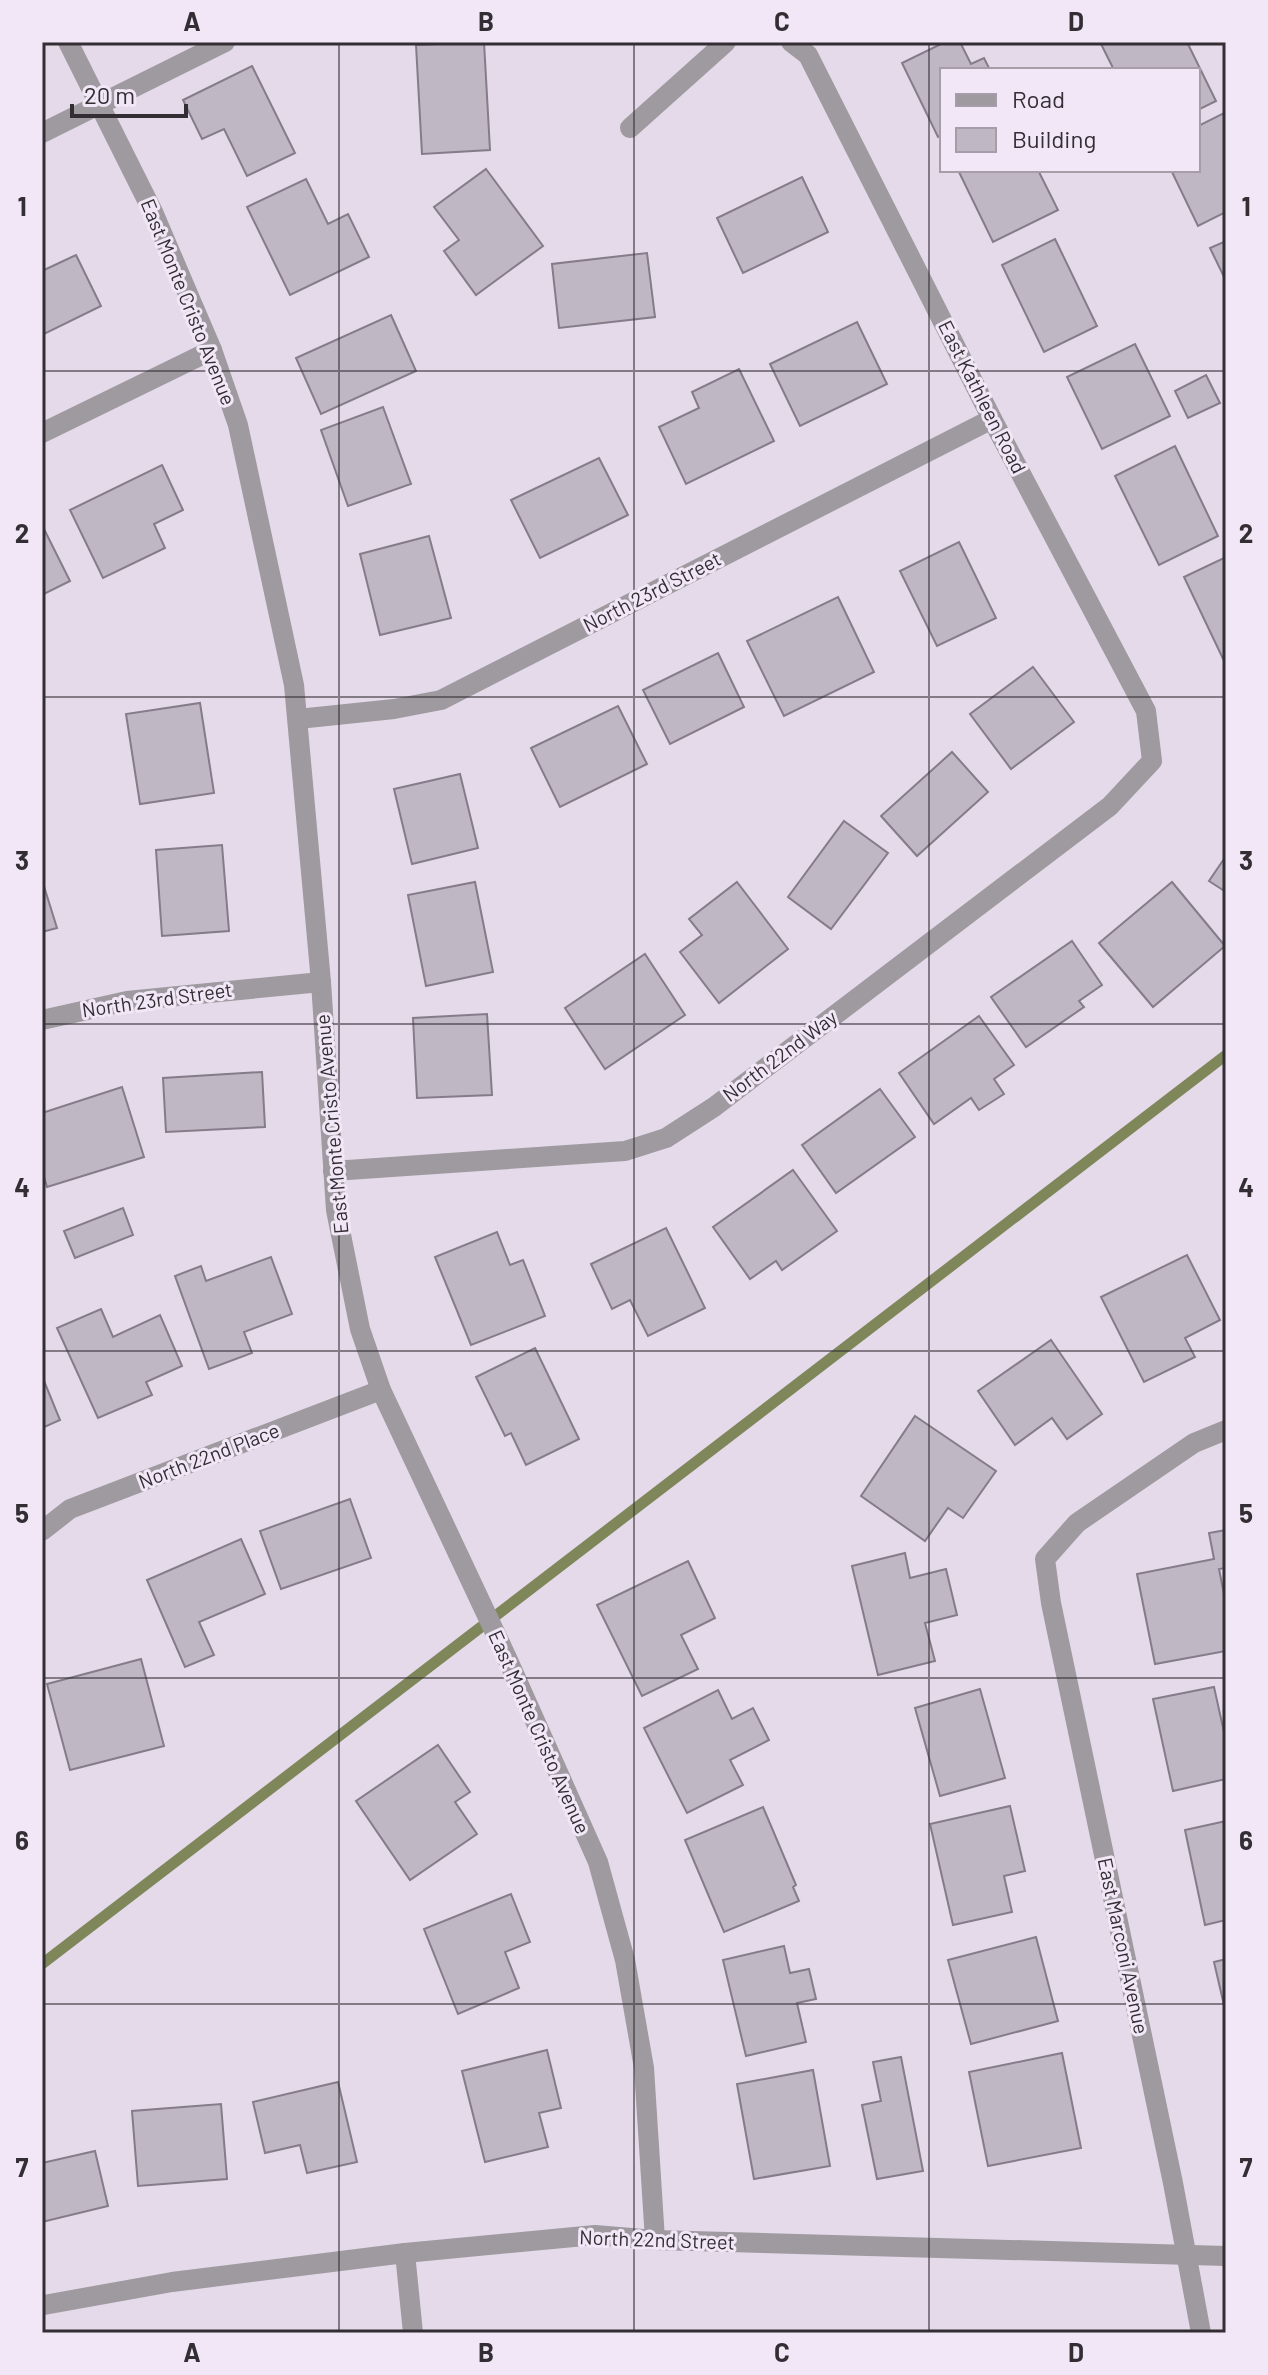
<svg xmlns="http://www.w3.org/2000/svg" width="1268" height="2375" font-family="Barlow,sans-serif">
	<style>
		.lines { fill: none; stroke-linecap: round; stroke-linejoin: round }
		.stream { stroke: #7f875a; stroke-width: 11 }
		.building { fill: #c0b7c5; stroke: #847c89; stroke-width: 2 }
		.lane { stroke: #9e9aa0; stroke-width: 20 }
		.street { stroke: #9e9aa0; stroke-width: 20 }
		.grid { fill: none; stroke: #322e33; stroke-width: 2; stroke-opacity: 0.55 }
		.labels { text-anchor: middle; stroke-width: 6; stroke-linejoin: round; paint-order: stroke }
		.street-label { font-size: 20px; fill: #322e33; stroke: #f1e7f6 }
		.neatline { fill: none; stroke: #322e33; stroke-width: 3 }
		.grid-label { font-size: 26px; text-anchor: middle; font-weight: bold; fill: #322e33 }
	</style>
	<rect width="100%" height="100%" fill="#e4dae9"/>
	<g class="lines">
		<polyline class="stream" points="42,1964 1226,1055"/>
	</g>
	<g class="building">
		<polygon points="484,42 490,150 422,154 416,45"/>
		<polygon points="945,42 960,42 971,64 984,58 990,70 942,70 942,135 938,137 902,63"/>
		<polygon points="1100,42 1187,42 1216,101 1198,110 1198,70 1114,70"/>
		<polygon points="252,66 295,153 247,176 224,129 202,139 183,100"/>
		<polygon points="1226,112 1226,212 1198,226 1171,170 1198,170 1198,126"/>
		<polygon points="486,169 543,246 476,295 444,251 459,240 434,207"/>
		<polygon points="958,170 1038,170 1058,210 993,242"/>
		<polygon points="802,177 828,232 743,273 717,218"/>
		<polygon points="306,179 328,224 348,214 369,257 290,295 247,207"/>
		<polygon points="1055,239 1097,326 1044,352 1002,265"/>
		<polygon points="1226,241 1226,281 1210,248"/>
		<polygon points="647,253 655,317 559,328 552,264"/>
		<polygon points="76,255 101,306 42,335 42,271"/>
		<polygon points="391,315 416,371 321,414 296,358"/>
		<polygon points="857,322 887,384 800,426 770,364"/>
		<polygon points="1135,344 1170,416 1102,449 1067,377"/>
		<polygon points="739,369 774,441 686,484 659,427 699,408 692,392"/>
		<polygon points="1206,375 1220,403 1188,418 1175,391"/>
		<polygon points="383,407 411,484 348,506 321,430"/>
		<polygon points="1175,446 1218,536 1159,565 1115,476"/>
		<polygon points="599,458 628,515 540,558 511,500"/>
		<polygon points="162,465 183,510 154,524 165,548 103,578 70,510"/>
		<polygon points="44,529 70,581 42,595 42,530"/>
		<polygon points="429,536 451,618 380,635 360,554"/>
		<polygon points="959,542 996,618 937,646 900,571"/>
		<polygon points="1226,557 1226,665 1184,577"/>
		<polygon points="838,597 874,672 784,716 747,641"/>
		<polygon points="718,653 744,707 670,744 643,690"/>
		<polygon points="1033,667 1074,722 1011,769 970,714"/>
		<polygon points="200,703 214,793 140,804 126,714"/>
		<polygon points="618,706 647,764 560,807 531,748"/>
		<polygon points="952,752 988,792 917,856 881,816"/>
		<polygon points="460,774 478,848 412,864 394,789"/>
		<polygon points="844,821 888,853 831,929 788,897"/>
		<polygon points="222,845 229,931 162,936 156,850"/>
		<polygon points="1226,856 1226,892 1209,881"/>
		<polygon points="42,880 57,928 42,932"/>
		<polygon points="475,882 493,972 426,986 408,895"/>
		<polygon points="737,882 788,949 719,1003 680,952 702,935 689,919"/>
		<polygon points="1172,882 1225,946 1153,1007 1099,943"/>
		<polygon points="1072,941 1102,985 1079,1001 1084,1007 1026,1047 991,997"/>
		<polygon points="645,954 685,1015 605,1069 565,1008"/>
		<polygon points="487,1014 492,1095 417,1098 413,1018"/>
		<polygon points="979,1016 1014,1065 994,1079 1004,1094 979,1110 971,1098 934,1124 899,1073"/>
		<polygon points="262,1072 265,1127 166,1132 163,1078"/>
		<polygon points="122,1087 144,1157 47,1187 42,1170 42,1113"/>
		<polygon points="880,1089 915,1137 836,1193 802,1145"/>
		<polygon points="793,1170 837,1231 782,1270 776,1261 750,1279 713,1227"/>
		<polygon points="123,1208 133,1235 75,1258 64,1231"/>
		<polygon points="666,1228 705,1308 648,1336 630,1300 612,1309 591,1264"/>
		<polygon points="497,1232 510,1265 523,1260 545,1316 471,1345 435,1257"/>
		<polygon points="1187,1255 1220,1320 1185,1338 1195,1357 1144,1382 1101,1297"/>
		<polygon points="271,1257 292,1314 244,1332 252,1353 209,1369 175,1276 201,1266 206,1281"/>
		<polygon points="101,1309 113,1337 160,1315 182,1366 146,1382 152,1395 98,1418 57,1328"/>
		<polygon points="1051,1340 1102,1414 1067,1439 1052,1418 1015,1445 978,1391"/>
		<polygon points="535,1348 579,1439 526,1465 511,1433 505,1436 476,1377"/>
		<polygon points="42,1376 60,1420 42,1428"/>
		<polygon points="915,1416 996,1471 963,1518 948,1508 925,1541 861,1496"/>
		<polygon points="350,1499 371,1558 281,1589 260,1531"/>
		<polygon points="1226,1530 1226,1568 1219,1569 1226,1604 1226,1651 1155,1664 1137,1574 1214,1559 1209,1533"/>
		<polygon points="241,1539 265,1594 199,1622 214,1655 185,1667 147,1580"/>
		<polygon points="905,1553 910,1578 946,1569 957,1615 925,1623 935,1661 878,1675 852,1566"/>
		<polygon points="688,1561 715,1618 681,1635 698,1669 642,1696 597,1605"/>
		<polygon points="141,1659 164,1746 70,1770 47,1684"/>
		<polygon points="1214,1687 1226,1741 1226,1779 1173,1791 1153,1699"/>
		<polygon points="980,1689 1005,1778 940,1796 915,1708"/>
		<polygon points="718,1690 732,1719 753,1708 769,1740 730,1760 743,1785 687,1813 644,1728"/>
		<polygon points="438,1745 470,1792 455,1802 477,1834 410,1880 356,1801"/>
		<polygon points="1010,1806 1025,1871 1004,1876 1012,1912 953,1925 930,1824"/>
		<polygon points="763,1807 796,1885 793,1887 799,1901 724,1932 685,1840"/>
		<polygon points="1226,1821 1226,1920 1205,1925 1185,1830"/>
		<polygon points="511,1894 530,1942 505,1952 519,1988 458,2014 424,1929"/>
		<polygon points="1036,1937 1058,2021 971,2044 948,1960"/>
		<polygon points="784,1946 790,1973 809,1969 816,1999 797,2003 806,2042 746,2056 723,1960"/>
		<polygon points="1226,1959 1226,2014 1214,1962"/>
		<polygon points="547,2050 561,2108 539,2113 548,2147 485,2162 462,2071"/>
		<polygon points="1062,2053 1081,2148 988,2166 969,2072"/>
		<polygon points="901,2057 923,2171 877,2179 862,2105 881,2101 873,2062"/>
		<polygon points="813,2070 830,2166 754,2179 737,2084"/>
		<polygon points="338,2082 357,2162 307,2173 300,2145 265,2153 253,2102"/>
		<polygon points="221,2104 227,2179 138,2186 132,2111"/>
		<polygon points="95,2151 108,2206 42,2222 42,2163"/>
	</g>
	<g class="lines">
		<polyline class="lane" points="42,133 225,42"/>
		<g class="street">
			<polyline points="68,42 153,212 212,350 238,425 294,685 321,982 336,1210 360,1329 381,1390 507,1658 598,1862 625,1960 644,2068 655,2240"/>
			<polyline points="630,128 726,42"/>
			<polyline points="42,433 212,350"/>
			<polyline points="298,719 394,709 441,700 992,419"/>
			<polyline points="42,1020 127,1001 321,982"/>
			<polyline points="333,1171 625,1151 666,1138 714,1107 1110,806 1152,761 1146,711 992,419 808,55 791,42"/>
			<polyline points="42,1531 70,1509 381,1390"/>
			<polyline points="405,2253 413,2333"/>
			<polyline points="44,2305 172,2282 405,2253 595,2235 655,2240 1226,2256"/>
			<polyline points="1201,2333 1173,2183 1051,1603 1045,1559 1077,1523 1194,1443 1226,1430"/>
		</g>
	</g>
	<path class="grid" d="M339,42V2333M634,42V2333M929,42V2333M42,371H1226M42,697H1226M42,1024H1226M42,1351H1226M42,1678H1226M42,2004H1226"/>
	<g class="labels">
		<g class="street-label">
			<text transform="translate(188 302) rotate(68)" y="7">East Monte Cristo Avenue</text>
			<text transform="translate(982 397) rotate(63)" y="7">East Kathleen Road</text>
			<text transform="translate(652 592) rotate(-27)" y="7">North 23rd Street</text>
			<text transform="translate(157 1000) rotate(-8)" y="7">North 23rd Street</text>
			<text transform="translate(780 1056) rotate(-37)" y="7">North 22nd Way</text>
			<text transform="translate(332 1124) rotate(-95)" y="7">East Monte Cristo Avenue</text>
			<text transform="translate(209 1456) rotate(-21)" y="7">North 22nd Place</text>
			<text transform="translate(539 1732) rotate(66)" y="7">East Monte Cristo Avenue</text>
			<text transform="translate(1123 1946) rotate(78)" y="7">East Marconi Avenue</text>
			<text transform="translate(657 2240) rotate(2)" y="7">North 22nd Street</text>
		</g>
	</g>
	<rect width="1268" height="2375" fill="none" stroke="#f1e7f6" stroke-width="88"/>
	<rect x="940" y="68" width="260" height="104" fill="#f1e7f6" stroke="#a59da8" stroke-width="2"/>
	<rect x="956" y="94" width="40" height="12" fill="#9e9aa0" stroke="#a59da8" stroke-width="2"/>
	<text x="1012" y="108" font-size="24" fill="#322e33">Road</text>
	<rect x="956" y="128" width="40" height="24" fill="#c0b7c5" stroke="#a59da8" stroke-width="2"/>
	<text x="1012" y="148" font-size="24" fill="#322e33">Building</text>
	<path d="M72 104v12h114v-12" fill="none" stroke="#322e33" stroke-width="4"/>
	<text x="84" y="104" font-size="24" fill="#322e33" stroke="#f1e7f6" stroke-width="6" paint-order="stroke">20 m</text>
	<rect x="44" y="44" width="1180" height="2287" class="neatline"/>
	<g class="grid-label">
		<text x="192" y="31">A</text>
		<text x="486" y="31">B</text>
		<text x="782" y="31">C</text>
		<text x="1076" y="31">D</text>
		<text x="22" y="216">1</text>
		<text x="1246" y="216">1</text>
		<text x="22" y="543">2</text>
		<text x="1246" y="543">2</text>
		<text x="22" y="870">3</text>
		<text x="1246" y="870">3</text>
		<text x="22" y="1197">4</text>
		<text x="1246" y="1197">4</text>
		<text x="22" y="1523">5</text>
		<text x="1246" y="1523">5</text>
		<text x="22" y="1850">6</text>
		<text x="1246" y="1850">6</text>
		<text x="22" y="2177">7</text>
		<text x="1246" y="2177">7</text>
		<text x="192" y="2362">A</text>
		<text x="486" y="2362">B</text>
		<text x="782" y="2362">C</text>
		<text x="1076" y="2362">D</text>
	</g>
</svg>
